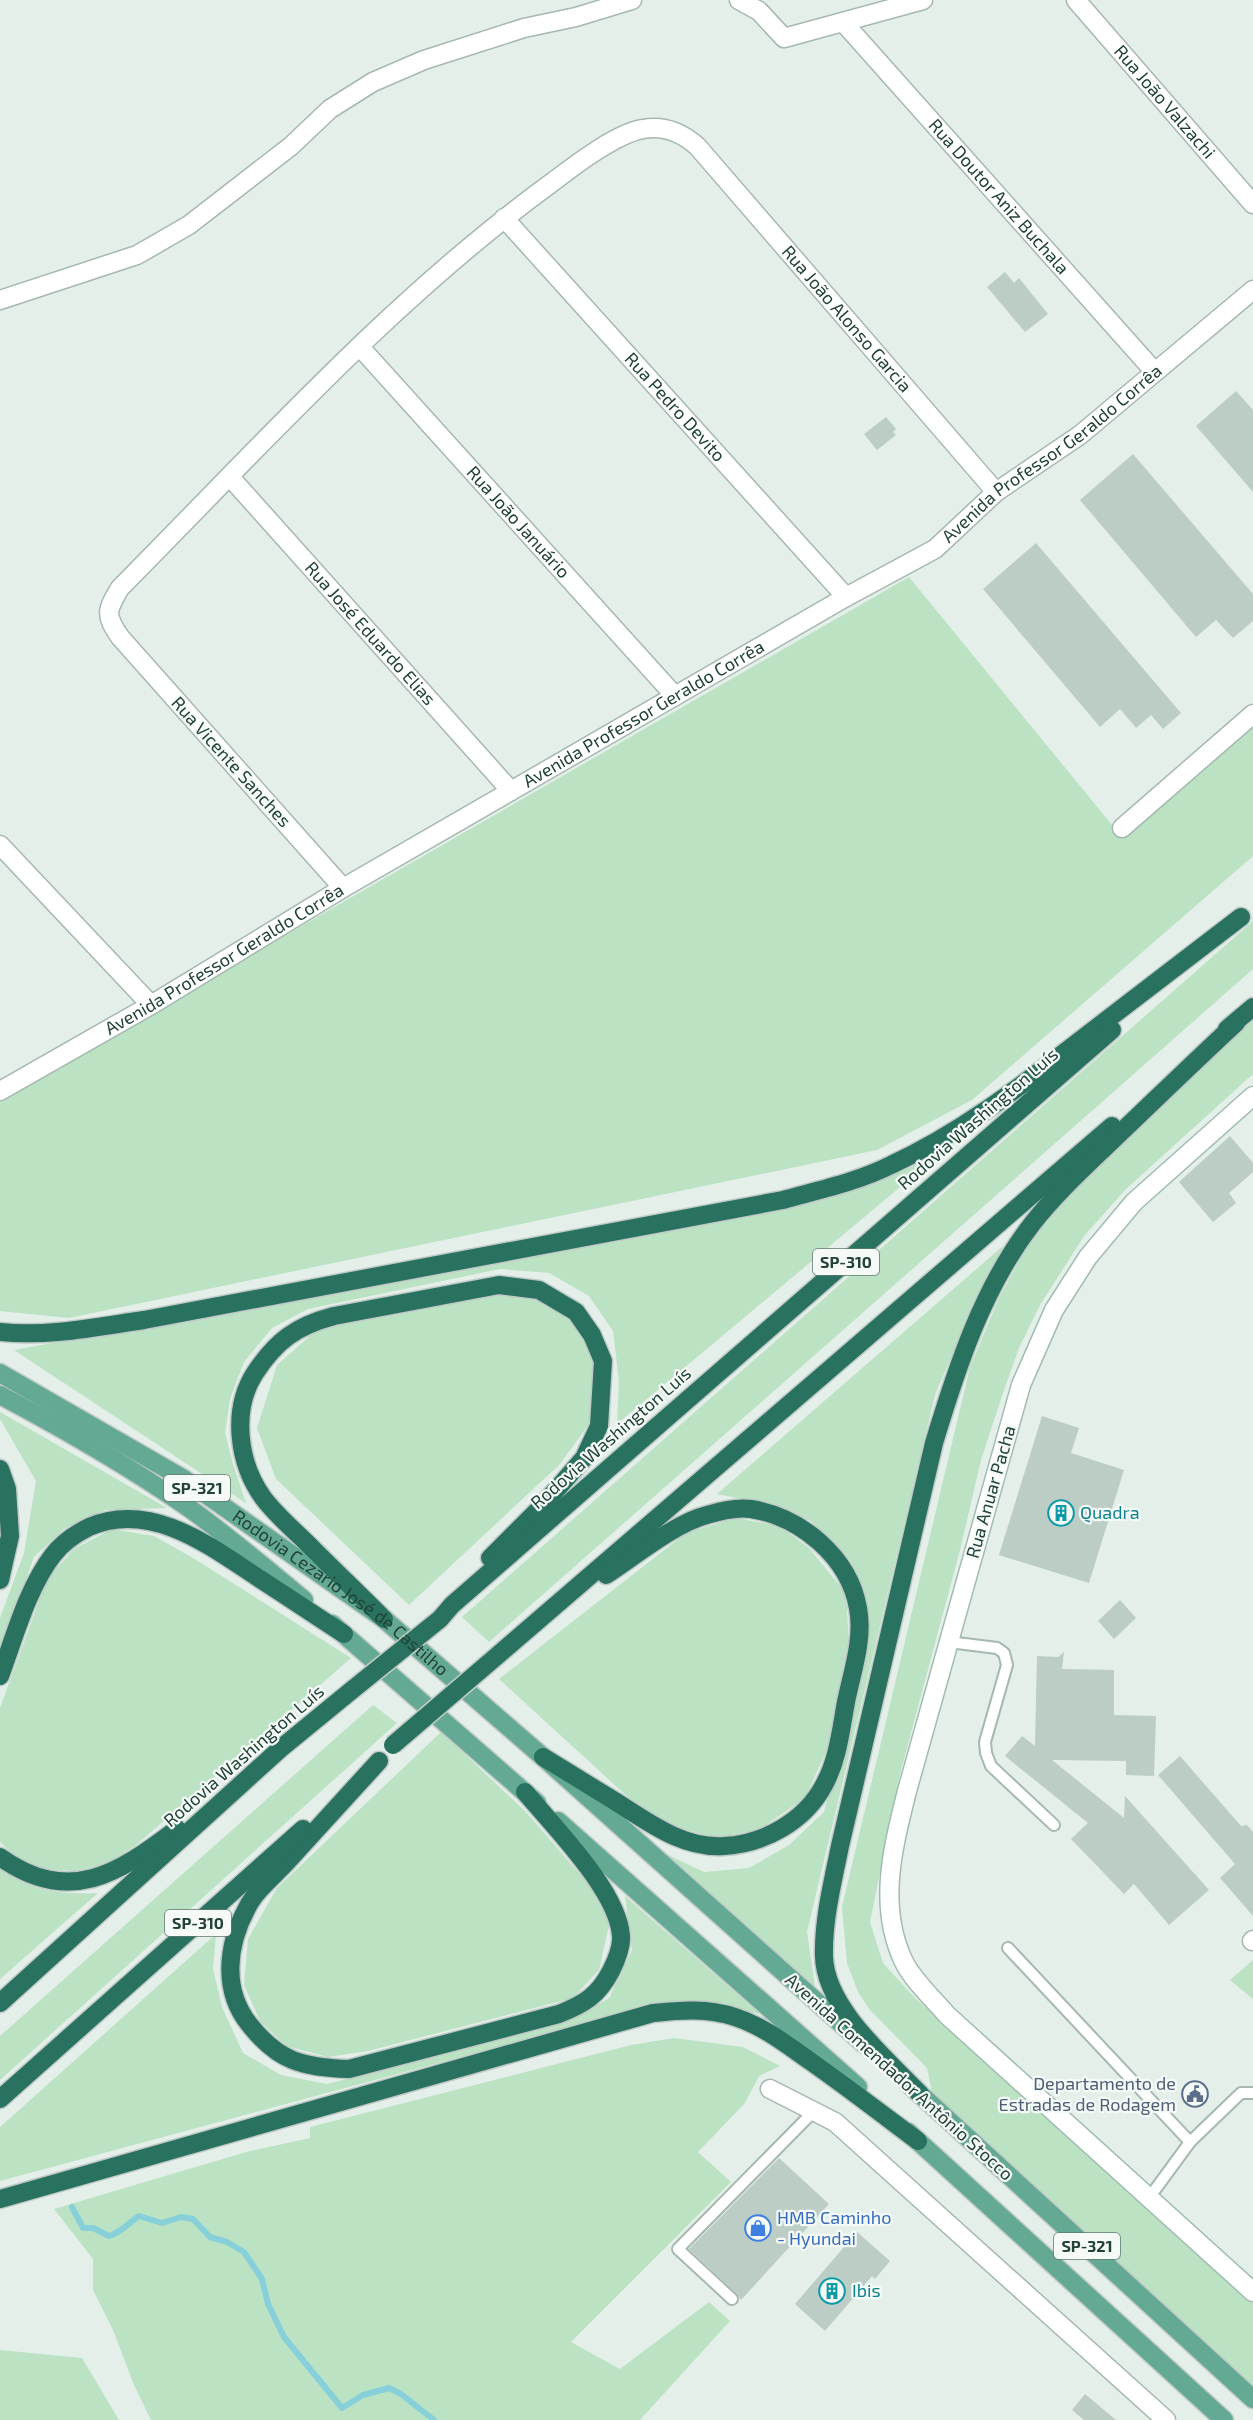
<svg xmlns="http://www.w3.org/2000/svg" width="1253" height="2420" font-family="'Exo 2',sans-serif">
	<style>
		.green { fill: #bbe2c3 }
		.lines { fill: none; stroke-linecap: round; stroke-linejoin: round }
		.stream { stroke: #87d0d9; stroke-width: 6 }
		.building { fill: #bbcdc5 }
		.lane-casing { stroke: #a6b8b0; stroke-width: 14 }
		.street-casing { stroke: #a6b8b0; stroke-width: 21 }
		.secondary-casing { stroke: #a1bcb1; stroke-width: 21 }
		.primary-casing { stroke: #c1cac7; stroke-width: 21 }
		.highway-casing { stroke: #c1cac7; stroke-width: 21 }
		.lane { stroke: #fff; stroke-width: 10 }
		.street { stroke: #fff; stroke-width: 18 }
		.secondary { stroke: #fff; stroke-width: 18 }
		.primary { stroke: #64a993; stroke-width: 18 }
		.highway { stroke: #29725f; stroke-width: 18 }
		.highway-bridge-casing { stroke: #c1cac7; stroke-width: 21; stroke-linecap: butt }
		.highway-bridge { stroke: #29725f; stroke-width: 18 }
		.labels { text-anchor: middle; stroke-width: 4.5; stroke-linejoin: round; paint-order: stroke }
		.shield { fill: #f5faf7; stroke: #617971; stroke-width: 1.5 }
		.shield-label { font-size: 16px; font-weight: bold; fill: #214238 }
		.street-label { font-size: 18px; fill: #214238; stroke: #f5faf7 }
		.culture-label { font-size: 18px; fill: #0d838f; stroke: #f5faf7; text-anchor: start }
		.service-label { font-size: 18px; fill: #4e5e75; stroke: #f5faf7; text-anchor: end }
		.shop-label { font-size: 18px; fill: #366cbe; stroke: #f5faf7; text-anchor: start }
	</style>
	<rect width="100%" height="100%" fill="#e4efe9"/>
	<g class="green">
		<polygon points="909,577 1121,836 1253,722 1253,856 972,1100 877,1150 69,1318 0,1311 0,1099"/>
		<polygon points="1253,921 1253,969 489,1642 462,1617"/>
		<polygon points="1253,1019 1253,1074 1126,1189 1084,1236 1040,1305 1019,1348 1004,1390 981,1460 960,1550 900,1774 870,1922 883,1963 914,1997 1253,2303 1253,2390 932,2093 927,2068 870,2010 858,1992 847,1963 842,1907 970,1367 999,1298 1039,1225 1192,1072"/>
		<polygon points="936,1157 617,1424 619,1381 613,1331 589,1296 549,1273 500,1269 308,1309 272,1328 244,1362 230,1399 225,1433 233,1464 246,1503 14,1350 799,1205 869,1184"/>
		<polygon points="1003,1246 962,1331 935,1395 807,1932 816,1993 664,1853 704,1872 749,1868 789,1845 824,1812 870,1618 849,1559 811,1521 767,1504 717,1494"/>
		<polygon points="519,1291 568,1308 594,1349 598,1386 590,1423 559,1465 409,1605 276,1479 257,1428 277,1365 320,1327"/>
		<polygon points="0,1412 167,1508 105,1510 64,1529 34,1557 0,1651 0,1618 24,1553 36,1481 0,1419"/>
		<polygon points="736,1518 779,1526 809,1548 846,1593 849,1646 826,1752 805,1798 760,1829 718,1838 674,1827 629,1798 499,1679 686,1533"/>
		<polygon points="112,1529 154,1536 193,1558 351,1658 135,1846 106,1864 75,1871 45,1869 17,1858 0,1842 0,1708 47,1579 74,1549"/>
		<polygon points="373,1705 397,1723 0,2080 0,2036"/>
		<polygon points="441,1732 526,1812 598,1895 609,1925 599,1970 573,1998 368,2051 328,2057 286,2046 260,2021 244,1985 248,1939 277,1888"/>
		<path d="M0,1869C38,1892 54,1894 98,1893L0,1979Z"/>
		<polygon points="625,1896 760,2014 706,2001 661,2003 0,2181 0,2127 216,1934 213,1969 222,2007 243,2053 281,2075 327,2084 572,2020 609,1998 632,1950"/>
		<polygon points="1253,1960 1253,1999 1230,1980"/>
		<polygon points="674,2038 743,2047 780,2066 759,2076 745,2103 698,2152 731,2182 571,2342 620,2369 709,2302 730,2321 640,2420 151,2420 134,2385 113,2330 93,2290 93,2259 54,2209 246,2152 310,2138 310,2127 631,2045"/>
		<polygon points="0,2350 82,2358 119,2420 0,2420"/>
	</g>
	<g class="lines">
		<path class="stream" d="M72,2207L83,2228H93L109,2236C122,2232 128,2223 139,2216L162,2223L181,2217L193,2219L210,2237L227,2242L244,2252L262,2279L268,2304L284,2337L342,2408L363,2395L389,2388L401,2394L434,2420"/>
	</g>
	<g class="building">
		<polygon points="1005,272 1014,283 1019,278 1048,314 1025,332 987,287"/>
		<polygon points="1236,391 1253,410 1253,492 1196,426"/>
		<polygon points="886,417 896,429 893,432 896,435 877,450 864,434"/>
		<polygon points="1133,454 1253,594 1253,621 1233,638 1216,620 1196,637 1080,500"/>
		<polygon points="1036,543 1181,713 1163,729 1151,715 1136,728 1120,709 1100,727 983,589"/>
		<polygon points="1230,1136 1253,1163 1253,1172 1229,1193 1236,1203 1213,1222 1179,1182"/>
		<polygon points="1042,1416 1079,1428 1071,1453 1124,1470 1089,1583 999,1555"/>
		<polygon points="1120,1600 1136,1618 1114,1639 1098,1621"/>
		<polygon points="1064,1652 1062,1669 1114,1670 1114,1715 1156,1716 1154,1776 1126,1775 1126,1761 1052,1760 1124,1818 1125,1796 1209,1890 1169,1925 1134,1884 1124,1894 1071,1839 1088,1823 1005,1756 1022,1736 1035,1746 1037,1656 1058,1657"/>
		<polygon points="1180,1756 1241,1826 1247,1825 1253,1832 1253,1916 1220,1878 1235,1864 1158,1775"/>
		<polygon points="779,2158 829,2204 741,2300 737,2294 689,2249"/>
		<polygon points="857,2232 890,2261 875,2279 872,2276 825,2331 795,2304"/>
		<polygon points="1085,2394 1116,2420 1084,2420 1072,2410"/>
	</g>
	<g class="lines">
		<g class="lane-casing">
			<g id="lane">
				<polyline points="949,1642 997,1648 1004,1653 1007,1665 985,1742 986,1753 991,1766 1054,1825"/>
				<polyline points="1008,1948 1190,2142 1149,2198"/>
				<polyline points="1190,2142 1241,2093 1253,2093"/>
				<polyline points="732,2299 678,2249 814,2111"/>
			</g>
		</g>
		<g class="street-casing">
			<g id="street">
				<polyline points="739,0 759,11 784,38 923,0"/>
				<path id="s1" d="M1076,0L1253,204"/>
				<path id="s2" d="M843,22L1154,371"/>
				<path id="s3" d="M504,218L846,597"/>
				<polyline points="0,300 137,255 189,225 291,146 330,109 373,82 424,60 524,28 576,17 632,0"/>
				<path id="s4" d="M360,347L675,696"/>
				<path id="s5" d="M230,477L511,791"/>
				<polyline points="1122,828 1253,714"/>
				<polyline points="0,845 151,1005"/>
				<path id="s6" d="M343,888L120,637C104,614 107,610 120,588C260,447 393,298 554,181C575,165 617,133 643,129C664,125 681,132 697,146L996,492"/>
				<path id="s7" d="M0,1091L151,1005L343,888L511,791L846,597L935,549L996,492L1080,435L1253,290"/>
				<polyline points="1252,1941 1253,1940"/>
				<polyline points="770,2089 835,2122 1166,2420"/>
			</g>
		</g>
		<g class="secondary-casing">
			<path id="secondary" d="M1253,1096L1134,1202L1088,1257L1054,1310L1021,1385L907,1791C893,1847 877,1906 904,1962C912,1979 934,2000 947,2015L1253,2292"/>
		</g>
		<g class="primary-casing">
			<g id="primary">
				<path id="s8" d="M0,1373L184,1479L384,1619L543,1757L864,2044"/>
				<path d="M0,1395C64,1429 130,1467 189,1508C229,1537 266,1568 304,1600"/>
				<polyline points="332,1624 537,1803"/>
				<polyline points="558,1821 858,2087"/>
				<polyline points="909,2084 1253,2399"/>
				<polyline points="908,2132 1224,2420"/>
			</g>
		</g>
		<g class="highway-casing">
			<g id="highway">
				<polyline points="1227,1029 1253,1007"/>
				<path d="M0,1332C49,1337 96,1327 144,1320L783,1200C819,1190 857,1182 891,1165C958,1134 1016,1090 1074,1045C1130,1002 1185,960 1241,917"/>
				<polyline points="0,1469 7,1489 10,1536 0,1580"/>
				<path d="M384,1619C360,1595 336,1572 312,1548C296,1532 278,1517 264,1499C238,1464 231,1410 255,1373C276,1341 296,1326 334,1316L499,1285L539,1290L576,1312L592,1335L603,1361L599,1426L584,1458L544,1504L490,1558"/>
				<polyline points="440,1619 452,1605 1112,1030"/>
				<polyline points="498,1655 1112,1126"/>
				<path d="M0,1676C15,1636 27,1589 53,1555C63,1542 75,1534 89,1527C151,1500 210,1546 260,1579C288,1597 316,1616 344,1634"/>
				<path d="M543,1757C567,1772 590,1786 613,1800C647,1821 682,1849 724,1846C764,1844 805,1821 824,1785C838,1760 841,1729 846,1702C852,1672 864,1639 858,1608C849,1557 801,1517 751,1509C737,1507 720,1511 707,1515C675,1523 634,1557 606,1575"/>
				<path d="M379,1761C348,1795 317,1829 286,1863C273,1877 255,1891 247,1908C227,1945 222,1990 249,2024C279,2062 302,2067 349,2069L559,2014C584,2004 598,1996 611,1971C616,1961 622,1948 621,1936C618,1891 554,1827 525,1792"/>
				<path d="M0,1857C69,1906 118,1874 177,1829"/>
				<polyline points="0,2003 280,1749 352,1690"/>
				<path d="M920,2094C887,2059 825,2008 824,1956C823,1920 833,1881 840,1846L934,1443C957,1367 983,1287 1032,1224C1056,1193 1086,1166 1114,1139C1155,1100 1195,1061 1236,1023"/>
				<polyline points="0,2099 303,1829"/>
				<path d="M0,2199L653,2013C681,2010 708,2008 735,2017C763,2026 786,2044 810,2061C847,2087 882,2114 918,2141"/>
			</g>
		</g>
		<use href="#lane" class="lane"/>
		<use href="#street" class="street"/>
		<use href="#secondary" class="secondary"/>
		<use href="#primary" class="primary"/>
		<use href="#highway" class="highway"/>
		<g class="highway-bridge-casing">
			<g id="highway-bridge">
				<polyline points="352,1690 440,1619"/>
				<polyline points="393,1745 498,1655"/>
			</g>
		</g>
		<use href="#highway-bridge" class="highway-bridge"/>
	</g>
	<defs>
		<g id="building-ring" transform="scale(1.35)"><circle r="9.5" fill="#f5faf7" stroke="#0f9aa8" stroke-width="1.5"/><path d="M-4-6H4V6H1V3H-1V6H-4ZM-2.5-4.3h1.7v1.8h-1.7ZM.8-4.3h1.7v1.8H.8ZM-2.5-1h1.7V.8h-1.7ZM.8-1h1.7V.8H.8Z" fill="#0f9aa8"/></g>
		<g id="civic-ring" transform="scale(1.35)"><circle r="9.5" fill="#f5faf7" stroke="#5c6f8a" stroke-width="1.5"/><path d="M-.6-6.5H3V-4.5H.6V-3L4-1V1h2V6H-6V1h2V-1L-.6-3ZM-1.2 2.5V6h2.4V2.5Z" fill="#5c6f8a"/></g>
		<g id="shop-ring" transform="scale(1.35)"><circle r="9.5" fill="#f5faf7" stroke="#3f7fe0" stroke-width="1.5"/><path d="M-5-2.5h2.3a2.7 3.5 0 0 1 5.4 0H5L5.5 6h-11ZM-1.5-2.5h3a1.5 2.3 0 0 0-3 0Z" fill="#3f7fe0"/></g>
	</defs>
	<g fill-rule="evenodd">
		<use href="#building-ring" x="1061" y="1513"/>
		<use href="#civic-ring" x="1195" y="2094"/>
		<use href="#shop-ring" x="758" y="2228"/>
		<use href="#building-ring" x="832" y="2291"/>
	</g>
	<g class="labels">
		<g class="shield">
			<rect x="813" y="1249" width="66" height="26" rx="4.5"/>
			<rect x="164" y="1475" width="66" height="26" rx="4.5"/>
			<rect x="165" y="1910" width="66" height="26" rx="4.5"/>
			<rect x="1054" y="2233" width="66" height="26" rx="4.5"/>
		</g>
		<g class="shield-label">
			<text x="846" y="1268">SP-310</text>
			<text x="197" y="1494">SP-321</text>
			<text x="198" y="1929">SP-310</text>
			<text x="1087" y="2252">SP-321</text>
		</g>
		<g class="street-label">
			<text dy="6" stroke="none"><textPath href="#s1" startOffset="135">Rua João Valzachi</textPath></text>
			<text dy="6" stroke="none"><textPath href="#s2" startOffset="234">Rua Doutor Aniz Buchala</textPath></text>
			<text dy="6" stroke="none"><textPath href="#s6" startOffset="1377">Rua João Alonso Garcia</textPath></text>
			<text dy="6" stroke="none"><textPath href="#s3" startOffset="255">Rua Pedro Devito</textPath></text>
			<text dy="6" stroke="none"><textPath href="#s7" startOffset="1232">Avenida Professor Geraldo Corrêa</textPath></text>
			<text dy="6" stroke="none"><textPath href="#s4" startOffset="236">Rua João Januário</textPath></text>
			<text dy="6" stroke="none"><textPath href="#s5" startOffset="210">Rua José Eduardo Elias</textPath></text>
			<text dy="6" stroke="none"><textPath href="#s7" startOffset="746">Avenida Professor Geraldo Corrêa</textPath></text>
			<text transform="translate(231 762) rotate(48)" y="6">Rua Vicente Sanches</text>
			<text dy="6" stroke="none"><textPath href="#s7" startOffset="260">Avenida Professor Geraldo Corrêa</textPath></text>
			<text transform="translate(978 1119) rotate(-41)" y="6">Rodovia Washington Luís</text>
			<text transform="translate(611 1438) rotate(-41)" y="6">Rodovia Washington Luís</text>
			<text transform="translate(991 1492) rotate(-74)" y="6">Rua Anuar Pacha</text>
			<text dy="6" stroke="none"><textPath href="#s8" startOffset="406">Rodovia Cezario José de Castilho</textPath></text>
			<text transform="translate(244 1756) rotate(-41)" y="6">Rodovia Washington Luís</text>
			<text transform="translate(899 2077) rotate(42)" y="6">Avenida Comendador Antônio Stocco</text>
		</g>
		<g class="culture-label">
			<text x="1080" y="1519">Quadra</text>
			<text x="852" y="2297">Ibis</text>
		</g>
		<g class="service-label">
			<text x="1176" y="2090">Departamento de<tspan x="1176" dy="21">Estradas de Rodagem</tspan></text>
		</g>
		<g class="shop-label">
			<text x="777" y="2224">HMB Caminho<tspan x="777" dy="21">- Hyundai</tspan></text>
		</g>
	</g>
</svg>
